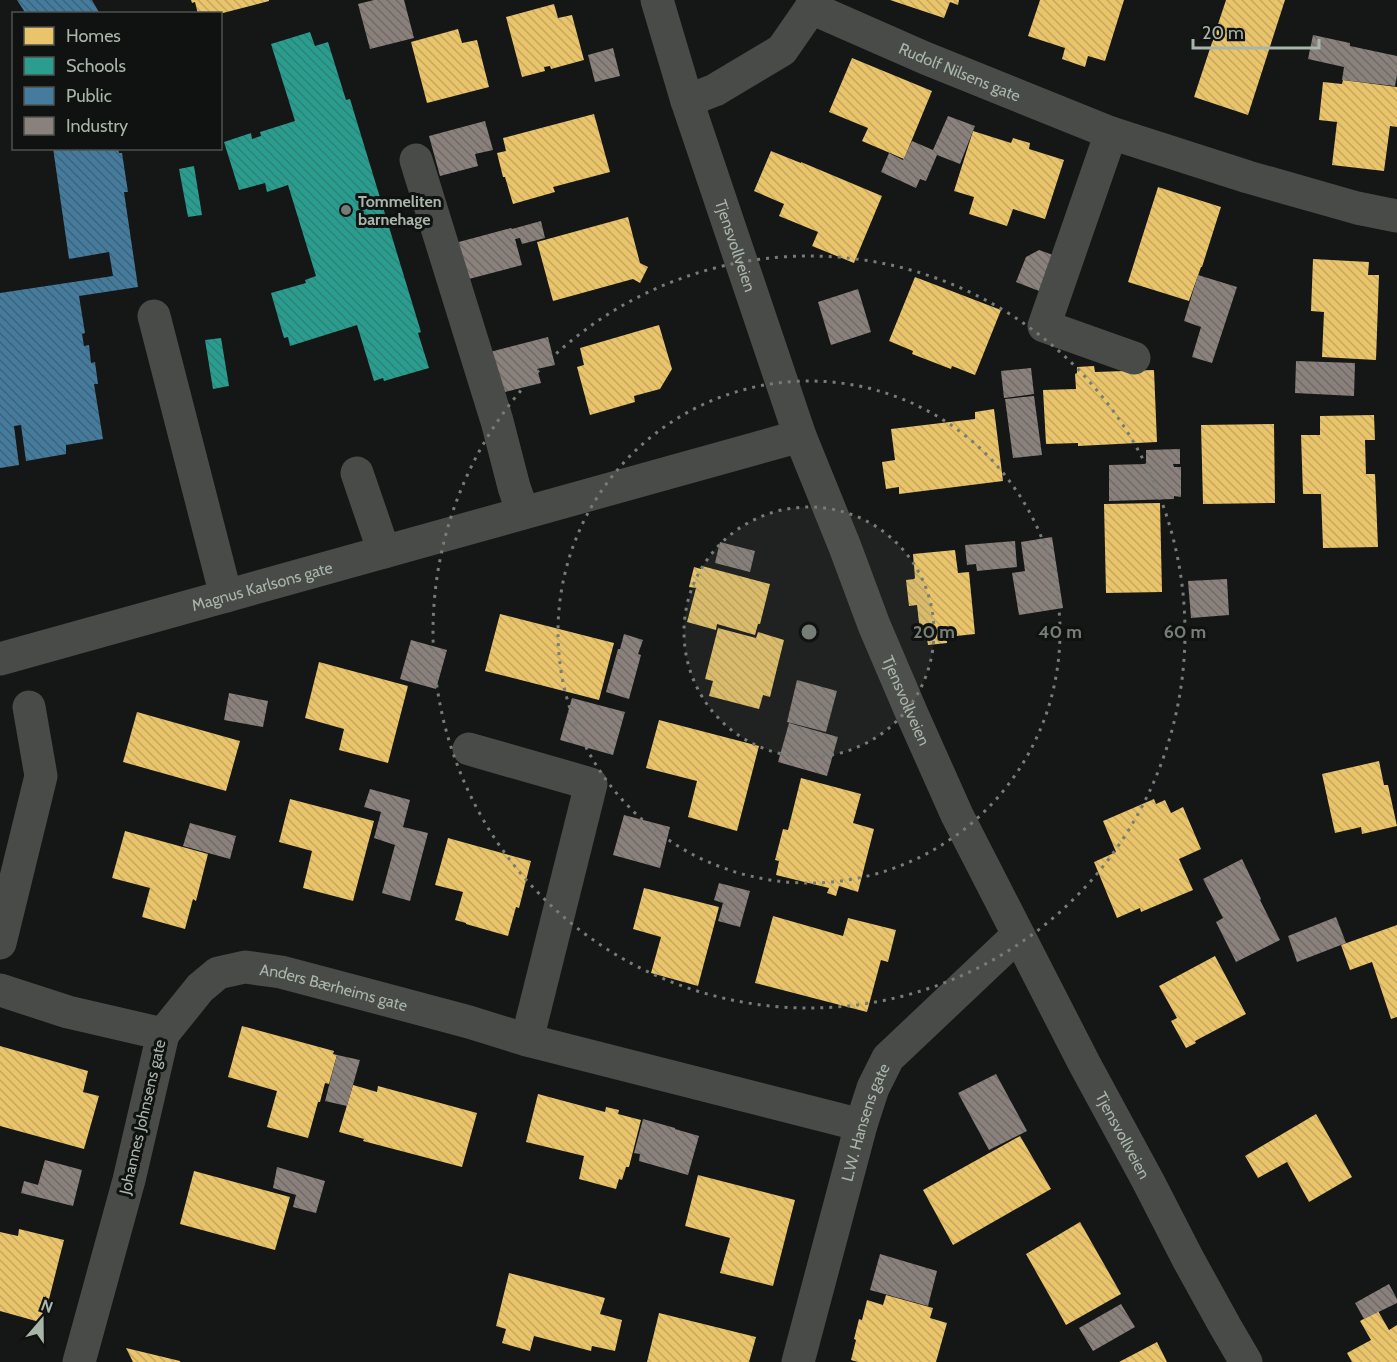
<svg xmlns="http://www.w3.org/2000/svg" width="1397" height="1362" font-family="Cabin,sans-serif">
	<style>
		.homes { fill: url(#homes-back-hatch) }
		.schools { fill: url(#schools-back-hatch) }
		.public { fill: url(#public-back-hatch) }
		.industry { fill: url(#industry-back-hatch) }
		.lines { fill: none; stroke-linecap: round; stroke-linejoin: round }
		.minor { stroke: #484b48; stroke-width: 33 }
		.ring { fill: none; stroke: #757d76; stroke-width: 3; stroke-dasharray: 3 6 }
		.poi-dot { fill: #757d76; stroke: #101111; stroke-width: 2 }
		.labels { text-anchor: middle; stroke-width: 6; stroke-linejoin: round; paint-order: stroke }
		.street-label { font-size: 16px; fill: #a8b5a9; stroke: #101111 }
		.poi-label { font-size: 16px; font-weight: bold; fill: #a8b5a9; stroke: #101111; text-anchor: start }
		.centre { fill: #757d76; stroke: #101111; stroke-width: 3 }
		.ring-label { font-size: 18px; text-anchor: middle; font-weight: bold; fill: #757d76; stroke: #101111; stroke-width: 6; stroke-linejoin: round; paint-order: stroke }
	</style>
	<defs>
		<pattern id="homes-back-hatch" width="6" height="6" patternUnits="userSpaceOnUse" patternTransform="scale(1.5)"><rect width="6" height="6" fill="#e9c46a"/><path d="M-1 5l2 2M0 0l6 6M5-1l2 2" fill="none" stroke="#c4a85f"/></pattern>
		<pattern id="schools-back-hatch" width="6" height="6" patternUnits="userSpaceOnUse" patternTransform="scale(1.5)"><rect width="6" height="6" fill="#2a9d8f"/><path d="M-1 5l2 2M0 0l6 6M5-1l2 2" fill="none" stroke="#2c8378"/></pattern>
		<pattern id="public-back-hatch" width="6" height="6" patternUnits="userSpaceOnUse" patternTransform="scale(1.5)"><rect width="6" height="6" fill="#457b9d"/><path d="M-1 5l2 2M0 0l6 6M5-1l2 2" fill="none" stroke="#3e6378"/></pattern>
		<pattern id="industry-back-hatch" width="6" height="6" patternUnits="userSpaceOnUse" patternTransform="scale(1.5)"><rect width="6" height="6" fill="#8a817c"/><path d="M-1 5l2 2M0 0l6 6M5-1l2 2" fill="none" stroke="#706a66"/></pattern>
	</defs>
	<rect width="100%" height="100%" fill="#151616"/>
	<g class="homes">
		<polygon points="191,0 269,0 269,1 219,14 198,14 195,2 192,3"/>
		<polygon points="890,0 959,0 958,5 950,2 944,18"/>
		<polygon points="1040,0 1124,0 1105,61 1088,56 1085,67 1062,59 1065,48 1028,36"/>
		<polygon points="1226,0 1285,0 1248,115 1194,97"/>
		<polygon points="554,4 558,18 572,15 584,60 551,69 550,66 544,67 545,71 522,77 506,17"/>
		<polygon points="458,29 462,43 477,40 489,87 427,103 411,42"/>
		<polygon points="852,58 932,91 904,159 862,141 868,128 829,112"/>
		<polygon points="1343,80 1397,87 1397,127 1390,126 1384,171 1332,165 1337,122 1319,120 1323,82 1342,84"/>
		<polygon points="594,114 610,172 553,187 555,192 513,204 505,177 503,177 497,153 506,151 503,138"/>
		<polygon points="973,131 1011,143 1013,138 1030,143 1029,149 1064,160 1045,219 1013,209 1007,226 969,214 974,197 954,191"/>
		<polygon points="771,151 801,163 801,162 882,196 854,263 812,246 818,232 779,216 784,204 754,191"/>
		<polygon points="1158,187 1221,207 1202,267 1201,267 1189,301 1128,282"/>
		<polygon points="628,217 640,263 648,267 640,283 633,279 553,301 537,242"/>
		<polygon points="1313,259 1369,262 1368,275 1379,275 1376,360 1322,357 1324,312 1311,311"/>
		<polygon points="915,277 1001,310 975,375 952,366 951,369 912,354 913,351 889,341"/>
		<polygon points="659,325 672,369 660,389 634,396 635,402 590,415 577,367 584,365 580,348"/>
		<polygon points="1094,366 1095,372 1154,370 1157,442 1078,446 1078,443 1046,444 1043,390 1076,389 1075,374 1077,373 1077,367"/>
		<polygon points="994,409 1003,481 899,494 899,487 886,489 882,462 895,460 891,429 975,419 975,412"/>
		<polygon points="1374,415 1375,440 1365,440 1366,474 1375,474 1378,547 1323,548 1321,494 1303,494 1301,435 1320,435 1320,416"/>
		<polygon points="1274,424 1275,503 1203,504 1201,425"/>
		<polygon points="1160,503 1162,592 1106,593 1104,504"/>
		<polygon points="955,550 958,573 969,572 975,634 947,637 947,643 928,645 927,639 921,640 917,605 909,606 906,580 914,579 915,578 913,554"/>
		<polygon points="702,566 770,584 760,624 758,624 755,635 717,624 716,630 687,622 696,588 689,587 694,567 701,569"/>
		<polygon points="500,614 614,643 599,700 485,671"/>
		<polygon points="718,628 756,638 758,632 784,640 770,697 763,695 759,709 709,696 713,681 705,679"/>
		<polygon points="319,662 408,686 388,763 339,750 344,729 305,718"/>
		<polygon points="137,712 240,741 226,791 123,762"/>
		<polygon points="659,720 759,746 737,831 688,817 697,781 646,768"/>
		<polygon points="1379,761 1384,785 1388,785 1397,826 1362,834 1361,827 1335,833 1322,774"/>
		<polygon points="801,778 861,794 853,823 874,829 858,892 839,886 836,896 827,893 829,888 776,875 779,861 775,860 783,829 788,830"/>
		<polygon points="290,799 374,821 353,901 303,888 312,851 279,842"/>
		<polygon points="1154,799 1156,804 1165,800 1171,813 1183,807 1201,849 1179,859 1193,890 1141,912 1140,908 1117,918 1094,862 1116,852 1103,821"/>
		<polygon points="125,831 208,854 196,901 193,899 185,929 142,917 150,888 112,878"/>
		<polygon points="448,838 531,861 519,908 516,907 508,936 466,924 466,923 455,920 463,892 435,885"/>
		<polygon points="644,888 719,907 698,986 651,973 661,937 633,929"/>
		<polygon points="773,916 843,936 848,918 896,930 888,962 881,960 867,1012 755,983"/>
		<polygon points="1397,925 1397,1017 1391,1019 1372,962 1350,970 1341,945"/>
		<polygon points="1215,956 1246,1014 1195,1041 1196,1043 1186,1048 1171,1021 1177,1018 1159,986"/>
		<polygon points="242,1026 334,1051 333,1054 337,1055 329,1084 325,1083 320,1102 318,1102 308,1138 267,1127 277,1091 228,1077"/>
		<polygon points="0,1046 88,1071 83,1092 99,1096 84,1149 0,1126"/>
		<polygon points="353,1085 377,1092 378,1086 477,1113 462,1167 363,1141 364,1139 339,1132"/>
		<polygon points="538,1094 605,1112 606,1107 619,1110 618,1114 641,1120 629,1167 626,1167 622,1180 619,1179 616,1189 579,1179 584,1156 526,1142"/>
		<polygon points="1316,1114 1352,1177 1309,1202 1287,1162 1258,1178 1245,1156"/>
		<polygon points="1020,1136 1051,1189 953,1245 923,1190"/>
		<polygon points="194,1171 290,1197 275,1250 180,1224"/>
		<polygon points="698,1175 795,1200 773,1286 720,1273 730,1238 685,1226"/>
		<polygon points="1080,1222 1121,1294 1066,1325 1026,1254"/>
		<polygon points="19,1229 64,1240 43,1323 0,1311 0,1232 18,1236"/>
		<polygon points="509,1273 605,1298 600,1314 622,1320 615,1351 592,1346 591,1351 534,1336 530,1351 502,1343 506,1329 496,1326"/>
		<polygon points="886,1295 933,1308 930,1318 947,1323 936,1362 858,1362 851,1360 856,1340 854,1339 859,1319 862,1320 867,1300 883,1305"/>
		<polygon points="1378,1311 1389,1330 1397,1325 1397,1362 1352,1362 1347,1353 1371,1340 1360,1321"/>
		<polygon points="659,1313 756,1337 749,1362 647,1362"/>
		<polygon points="1157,1342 1167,1362 1119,1362"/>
		<polygon points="126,1348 180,1361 180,1362 133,1362"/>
	</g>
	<g class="schools">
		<polygon points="310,32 315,46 328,42 346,100 350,99 421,332 418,333 429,368 384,381 383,378 374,381 357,325 290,346 288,337 284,338 271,293 306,283 305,280 316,276 288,185 267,192 265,183 239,190 224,142 251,133 252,139 261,136 260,132 295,121 271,44"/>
		<polygon points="194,166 202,215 188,217 179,169"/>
		<polygon points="221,338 229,386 213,389 205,340"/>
	</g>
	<g class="public">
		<polygon points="17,0 92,0 100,14 26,14"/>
		<polygon points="53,148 118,148 119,153 122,153 128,192 124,192 138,287 79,296 85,333 82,334 84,346 89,345 91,363 95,362 98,384 94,384 103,439 66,445 66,454 26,461 21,425 14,426 19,465 0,468 0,293 113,276 109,252 69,259"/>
	</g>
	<g class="industry">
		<polygon points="374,0 404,0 414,38 370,49 358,4"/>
		<polygon points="1313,35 1350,43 1350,46 1397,56 1397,75 1395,86 1342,80 1344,67 1308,59"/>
		<polygon points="613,48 620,76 595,82 588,55"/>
		<polygon points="948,116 975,126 960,164 937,155 926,181 920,179 916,188 881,172 889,153 903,160 912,141 933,150"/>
		<polygon points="485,121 493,150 475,154 478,166 440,176 429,136"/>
		<polygon points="541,221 545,238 522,244 520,238 515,239 522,265 465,280 455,243 511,228 512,229"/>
		<polygon points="1039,250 1053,255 1039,291 1016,282 1026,257"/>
		<polygon points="1198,275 1237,287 1212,363 1192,357 1201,327 1184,321"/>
		<polygon points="858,289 871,332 831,345 818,302"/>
		<polygon points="548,337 555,365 537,369 541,383 501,393 490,352"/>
		<polygon points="1296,361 1355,363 1354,396 1295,393"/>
		<polygon points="1031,368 1034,394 1004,398 1001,371"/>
		<polygon points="1034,396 1042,455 1013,458 1005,399"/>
		<polygon points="1180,449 1180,464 1173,464 1174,467 1181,467 1181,497 1174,496 1174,499 1109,501 1109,465 1146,464 1146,450"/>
		<polygon points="1052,537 1063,608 1019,615 1012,573 1025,571 1021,542"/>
		<polygon points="1015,541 1017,567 977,571 976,564 967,565 965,545"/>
		<polygon points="720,542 755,551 750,572 715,563"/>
		<polygon points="1227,579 1229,615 1191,618 1188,581"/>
		<polygon points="624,634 643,640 638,654 641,655 629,699 606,692 618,649 620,649"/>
		<polygon points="411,640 447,650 436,689 400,679"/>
		<polygon points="797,680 837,691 826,732 787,722"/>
		<polygon points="229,693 268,701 263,727 224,720"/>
		<polygon points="572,698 625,712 613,755 560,740"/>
		<polygon points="789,723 838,737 827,776 778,762"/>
		<polygon points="370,789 410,800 403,827 428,833 410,901 382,893 395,845 374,838 381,812 364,807"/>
		<polygon points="624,815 670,827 660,868 613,855"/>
		<polygon points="190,823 236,836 230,859 183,846"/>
		<polygon points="1242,859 1261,899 1260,900 1280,940 1236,962 1216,922 1223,918 1203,879"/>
		<polygon points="719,883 750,891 740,927 718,921 723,903 714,900"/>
		<polygon points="1336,917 1346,943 1297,962 1288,936"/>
		<polygon points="337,1055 360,1060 347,1106 325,1101"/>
		<polygon points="996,1074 1027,1131 989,1150 958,1093"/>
		<polygon points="643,1119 675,1128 675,1129 699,1136 688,1175 639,1161 640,1154 634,1153"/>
		<polygon points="45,1160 82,1170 73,1206 21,1193 24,1181 38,1185"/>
		<polygon points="277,1167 325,1181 316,1213 293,1207 296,1195 273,1188"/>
		<polygon points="880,1254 937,1271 928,1306 870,1290"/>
		<polygon points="1389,1284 1397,1299 1397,1303 1364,1319 1355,1303"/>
		<polygon points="1121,1304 1135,1327 1093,1351 1079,1328"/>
	</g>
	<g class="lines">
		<g class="minor">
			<path id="s1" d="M657,0L687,101L800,436L845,547L874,625L912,714L957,815L1084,1063L1148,1181L1188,1259L1225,1326L1246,1362"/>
			<path id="s2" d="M811,8L925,58L1111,133L1248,177L1357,208L1397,216"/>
			<polyline points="687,101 715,90 782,50 811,8 813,0"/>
			<polyline points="1111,133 1044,326 1134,358"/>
			<polyline points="416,160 497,421 514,487 523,513"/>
			<polyline points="154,316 226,596"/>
			<polyline points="357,473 384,552"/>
			<path id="s3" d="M0,659L800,436"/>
			<polyline points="469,749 591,784 527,1040"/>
			<polyline points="0,943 41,776 29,707"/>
			<polyline points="0,990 68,1012 163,1034 129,1180 79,1362"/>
			<path id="s4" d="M163,1034L200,988L218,973L245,967L281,972L349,990L469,1022L527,1040L861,1125"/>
			<path id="s5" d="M798,1362L861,1125L873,1088L888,1058L1018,935"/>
		</g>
	</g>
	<circle cx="809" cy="632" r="125" fill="#757d76" fill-opacity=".12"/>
	<g class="ring">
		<circle cx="809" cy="632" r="125"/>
		<circle cx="809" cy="632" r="251"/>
		<circle cx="809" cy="632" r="376"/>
	</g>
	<circle class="poi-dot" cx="346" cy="210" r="6"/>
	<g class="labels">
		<g class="street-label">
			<text dy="6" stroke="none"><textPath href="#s2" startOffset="162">Rudolf Nilsens gate</textPath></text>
			<text dy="6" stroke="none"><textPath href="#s1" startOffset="258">Tjensvollveien</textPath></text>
			<text dy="6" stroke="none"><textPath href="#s3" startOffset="272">Magnus Karlsons gate</textPath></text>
			<text dy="6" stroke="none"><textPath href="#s1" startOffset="744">Tjensvollveien</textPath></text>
			<text dy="6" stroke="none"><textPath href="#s4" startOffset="201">Anders Bærheims gate</textPath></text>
			<text transform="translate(142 1117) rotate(-77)" y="6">Johannes Johnsens gate</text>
			<text dy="6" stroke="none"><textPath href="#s5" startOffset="249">L.W. Hansens gate</textPath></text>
			<text dy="6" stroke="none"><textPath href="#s1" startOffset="1230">Tjensvollveien</textPath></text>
		</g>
		<g class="poi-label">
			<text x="358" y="207">Tommeliten<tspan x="358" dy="18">barnehage</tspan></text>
		</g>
	</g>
	<circle cx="809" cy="632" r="9" class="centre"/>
	<g class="ring-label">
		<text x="934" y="638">20 m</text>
		<text x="1060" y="638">40 m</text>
		<text x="1185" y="638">60 m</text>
	</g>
	<rect x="12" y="12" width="210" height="138" fill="#101111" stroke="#4d534e" stroke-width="1.5"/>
	<rect x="24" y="27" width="30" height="18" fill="#e9c46a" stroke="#4d534e" stroke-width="1.5"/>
	<text x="66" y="42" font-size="18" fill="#a8b5a9">Homes</text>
	<rect x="24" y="57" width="30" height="18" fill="#2a9d8f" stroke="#4d534e" stroke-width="1.5"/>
	<text x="66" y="72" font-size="18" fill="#a8b5a9">Schools</text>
	<rect x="24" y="87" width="30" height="18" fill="#457b9d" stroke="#4d534e" stroke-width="1.5"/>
	<text x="66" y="102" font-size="18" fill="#a8b5a9">Public</text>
	<rect x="24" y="117" width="30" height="18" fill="#8a817c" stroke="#4d534e" stroke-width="1.5"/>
	<text x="66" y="132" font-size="18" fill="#a8b5a9">Industry</text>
	<g transform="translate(42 1320) rotate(20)" stroke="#101111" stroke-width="4.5" paint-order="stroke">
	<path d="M0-4.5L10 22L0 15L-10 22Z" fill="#a8b5a9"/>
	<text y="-9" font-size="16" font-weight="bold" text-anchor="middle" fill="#a8b5a9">N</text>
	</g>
	<path d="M1193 39v9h126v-9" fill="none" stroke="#a8b5a9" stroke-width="3"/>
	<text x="1202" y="39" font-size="18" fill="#a8b5a9" stroke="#101111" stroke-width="4.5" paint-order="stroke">20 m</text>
</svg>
